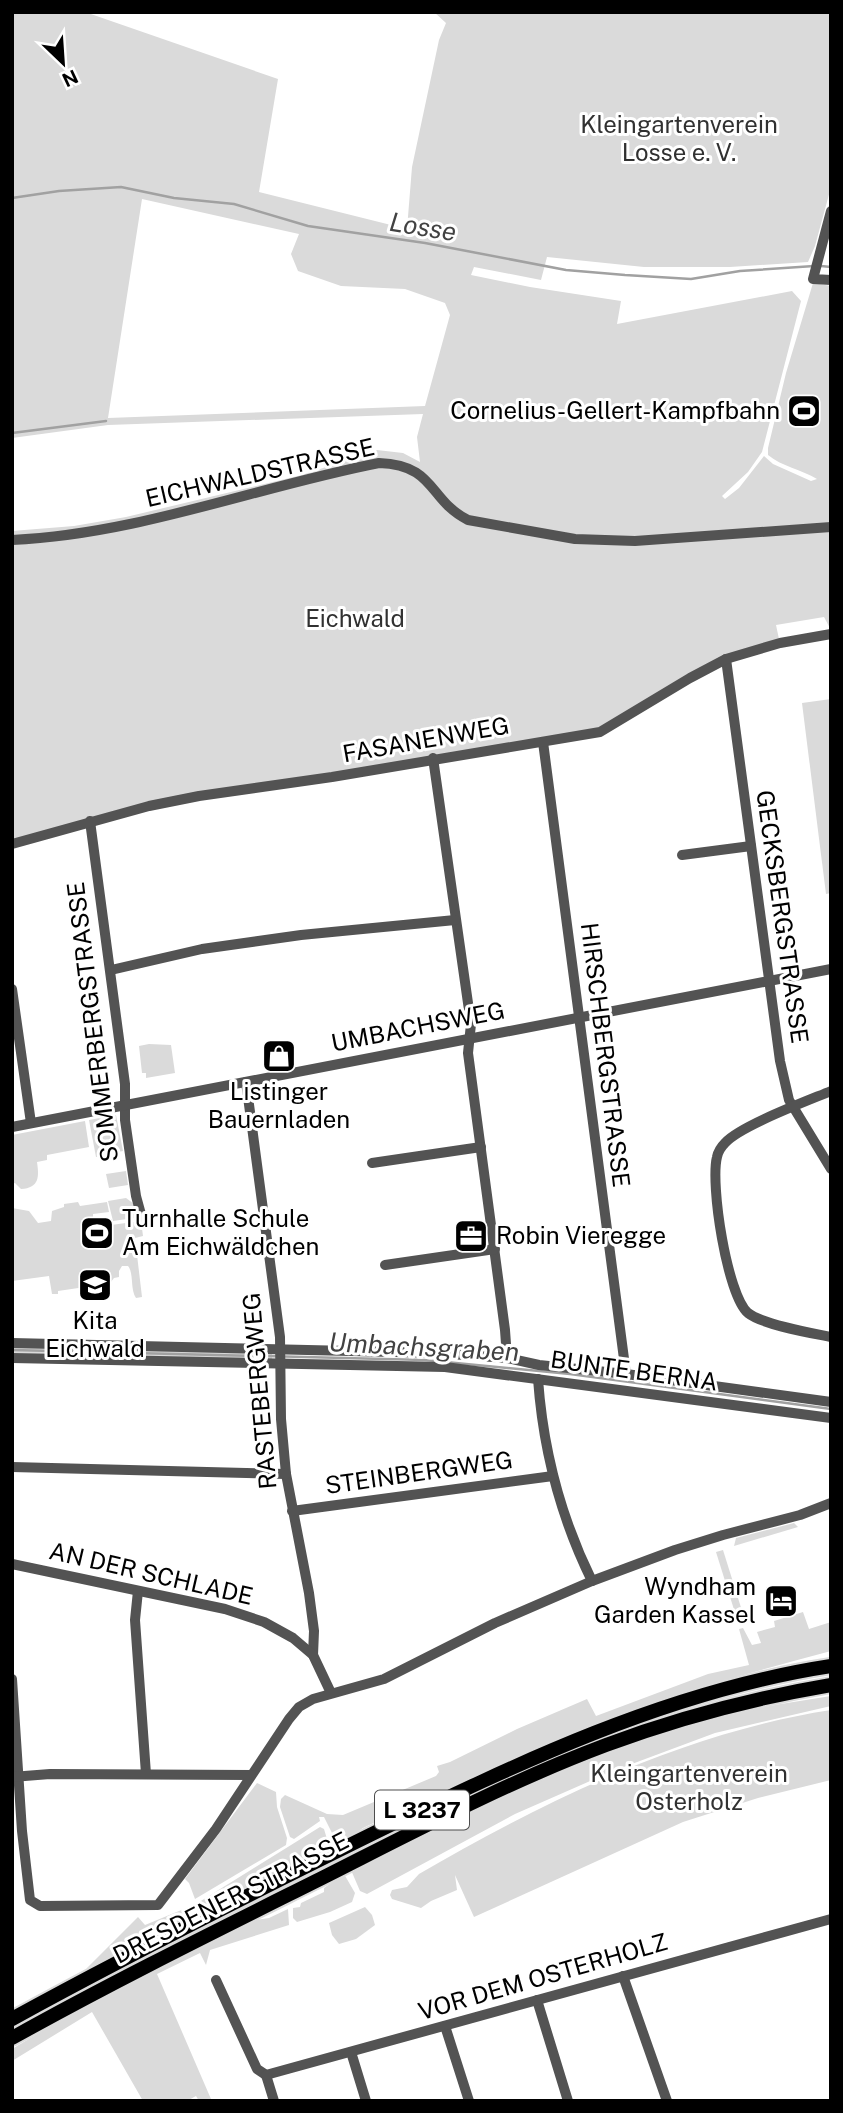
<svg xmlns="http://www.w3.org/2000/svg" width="843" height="2113" font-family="'Public Sans',sans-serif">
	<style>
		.green { fill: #dadada; fill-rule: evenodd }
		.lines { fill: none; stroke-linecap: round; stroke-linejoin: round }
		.stream { stroke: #a1a1a1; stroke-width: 2.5 }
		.primary-casing { stroke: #dbdbdb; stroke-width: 18 }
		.street { stroke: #535353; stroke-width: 10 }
		.primary { stroke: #000; stroke-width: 14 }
		.labels { text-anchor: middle; stroke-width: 6; stroke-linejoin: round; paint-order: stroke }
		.shield { fill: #fff; stroke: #4c4c4c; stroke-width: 2 }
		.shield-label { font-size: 23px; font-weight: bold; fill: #000 }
		.park-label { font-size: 24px; fill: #313131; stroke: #fff }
		.poi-label { font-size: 24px; fill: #000; stroke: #fff; text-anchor: end }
		.street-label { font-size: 24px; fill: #000; stroke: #fff }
		.water-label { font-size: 26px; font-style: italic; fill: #424242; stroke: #fff }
	</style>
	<rect width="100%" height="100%" fill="#fff"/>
	<g class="green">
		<path d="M12,12H85L278,79L259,192L407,229L412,167L439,40L446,23L434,12H831V187L815,246L808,262L730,267H644L547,257L541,280L474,267L471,275L530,287L621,301L617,324L792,291L801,301L762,452L748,472L722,496L725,499L739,488L764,456L773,464L811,481L817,479C802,470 781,466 768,455V448L786,373L813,283L831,286V630L824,617L776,625L779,639L691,680L602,735L150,808L12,847V531L74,526L126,517L302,475L377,450L403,453L420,462L417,437L423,414L108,425L12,438ZM142,199L299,234L291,254L298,271L341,286L405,289L445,303L450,315L425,406L108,418Z"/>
		<polygon points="831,699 831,893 826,894 802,703"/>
		<polygon points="149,1044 171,1045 175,1073 146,1078 146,1073 142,1073 139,1046"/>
		<polygon points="116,1115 123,1151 96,1157 89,1120"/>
		<path d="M85,1121L89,1147L47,1155V1160L37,1162C39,1176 40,1188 21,1189L15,1183L12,1184V1135Z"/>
		<polygon points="126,1171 128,1185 109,1188 106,1174"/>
		<polygon points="126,1198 134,1204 141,1217 113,1221 108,1201"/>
		<path d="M78,1202L80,1206L107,1202L109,1212L93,1214V1219L81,1221L84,1243L112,1241L111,1225L141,1221L143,1236L135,1238L142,1297L136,1298C130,1289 134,1273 128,1266H122L119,1271V1277L114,1278L107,1287L94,1288L92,1286L58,1291V1294H52L49,1276L12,1281V1208L29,1211L38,1223L51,1221L52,1211L64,1207V1204Z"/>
		<polygon points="12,1345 272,1352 272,1359 12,1354"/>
		<polygon points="794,1523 798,1527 734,1546 736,1538"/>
		<polygon points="723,1550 743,1614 736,1616 716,1552"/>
		<path d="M803,1612L809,1629L831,1622V1651C752,1672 672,1694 597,1724C535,1748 476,1776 417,1805L403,1809L363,1828L338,1845L324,1817H319L320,1821L294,1839L290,1837L280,1807L281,1799L285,1795L327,1814L343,1815L436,1776L439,1772L437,1766L450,1762L517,1729L587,1699L596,1716L708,1674L749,1665L739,1629L743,1628L752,1645L761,1643L757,1632L775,1627L774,1621Z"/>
		<path d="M831,1696V1706L715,1733L613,1771L515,1814L367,1894L360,1891L351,1870C469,1812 587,1750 715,1718C753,1708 792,1702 831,1696Z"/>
		<path d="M831,1710V1780L758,1798L683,1822L474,1917L455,1875L457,1890L431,1901L421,1908L392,1899L390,1895L392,1890L407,1887L419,1874C544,1801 686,1732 831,1710Z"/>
		<polygon points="257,1783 276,1792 277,1807 287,1838 286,1845 195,1899 189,1883 185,1879"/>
		<polygon points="320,1827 324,1829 330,1849 86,1969 138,1917 145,1925 196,1904"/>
		<polygon points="344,1874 355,1893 352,1902 330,1912 297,1922 293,1918 293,1908 300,1907 301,1903 324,1892 324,1888"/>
		<polygon points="365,1907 372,1915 375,1925 356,1939 339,1944 332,1935 329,1923"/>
		<polygon points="288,1909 289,1925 210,1950 206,1965 200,1953 157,1974 211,2099 199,2101 196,2096 187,2101 143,2101 92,2012 12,2061 12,2049 99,1997 249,1921 269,1918"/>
	</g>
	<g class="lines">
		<g class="stream">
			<polyline points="12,198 59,191 121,187 174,198 234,204 308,226 425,243 566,270 625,275 691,279 740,271 814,266"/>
			<polyline points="821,266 831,267"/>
			<polyline points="12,433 106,421"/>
			<polyline points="12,1350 425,1360 570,1374 831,1409"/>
		</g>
		<g class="primary-casing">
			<g id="primary">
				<path d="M12,2019C130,1954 250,1894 370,1835C518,1763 667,1691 831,1666"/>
				<path d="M12,2038C116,1980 222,1928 328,1875C419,1829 510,1781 606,1745C678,1718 755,1698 831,1685"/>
			</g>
		</g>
		<g class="street">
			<polyline points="831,211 813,279 831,280"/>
			<path d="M12,540C139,534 256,487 379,463C436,465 428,500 468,520L575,539L635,541L831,527"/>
			<polyline points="726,659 780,1061 789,1100 831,1169"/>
			<polyline points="543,742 626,1374"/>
			<polyline points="433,758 471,1024 468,1053 505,1330 507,1358"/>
			<polyline points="90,821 125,1084 125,1120 136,1196 142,1218"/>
			<polyline points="12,844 149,806 199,796 332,777 600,732 690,678 726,659 780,643 831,634"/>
			<polyline points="682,855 751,846"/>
			<polyline points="111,970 202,949 301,935 455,920"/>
			<polyline points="12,989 31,1123"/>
			<polyline points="246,1082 280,1337 281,1419 286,1474 309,1593 314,1631 313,1655"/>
			<path d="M831,1091C807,1101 740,1126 725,1143C721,1147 718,1152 717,1157C710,1184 727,1295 748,1313C763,1325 811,1333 831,1337"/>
			<polyline points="12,1127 831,969"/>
			<polyline points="372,1163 481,1147"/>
			<polyline points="385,1265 495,1249"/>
			<polyline points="12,1343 436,1353 507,1358 539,1365 626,1374 831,1402"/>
			<polyline points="12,1358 445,1367 831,1418"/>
			<path d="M538,1379C543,1449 561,1518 592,1581"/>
			<polyline points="12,1467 286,1474"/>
			<polyline points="292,1511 553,1476"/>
			<polyline points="12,1564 225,1609 264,1622 293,1638 313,1655 331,1693"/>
			<polyline points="138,1591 135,1620 146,1774"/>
			<polyline points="12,1679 22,1831 30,1900 40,1906 158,1905 216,1829 289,1719 299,1707 313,1699 384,1679 495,1623 592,1581 675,1550 723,1535 800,1515 831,1503"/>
			<polyline points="12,1777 50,1774 251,1775"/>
			<polyline points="623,1976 667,2101"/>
			<polyline points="216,1980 257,2069 266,2075"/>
			<polyline points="537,2000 568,2101"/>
			<polyline points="445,2026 469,2101"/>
			<polyline points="351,2052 366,2101"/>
			<polyline points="266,2075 831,1919"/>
			<polyline points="266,2075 274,2101"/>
		</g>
		<use href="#primary" class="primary"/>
	</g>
	<defs>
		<g id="stadium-square" transform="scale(1.75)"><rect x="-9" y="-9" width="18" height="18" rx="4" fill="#000" stroke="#fff"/><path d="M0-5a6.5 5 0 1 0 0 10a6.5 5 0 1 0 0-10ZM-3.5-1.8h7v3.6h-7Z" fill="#fff"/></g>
		<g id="shop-square" transform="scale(1.75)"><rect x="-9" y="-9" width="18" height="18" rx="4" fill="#000" stroke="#fff"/><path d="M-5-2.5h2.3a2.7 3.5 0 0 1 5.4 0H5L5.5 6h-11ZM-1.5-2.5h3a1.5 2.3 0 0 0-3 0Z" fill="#fff"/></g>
		<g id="office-square" transform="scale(1.75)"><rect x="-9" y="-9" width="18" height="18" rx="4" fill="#000" stroke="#fff"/><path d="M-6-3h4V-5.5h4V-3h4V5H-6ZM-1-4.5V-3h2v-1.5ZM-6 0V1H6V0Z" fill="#fff"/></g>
		<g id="school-square" transform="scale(1.75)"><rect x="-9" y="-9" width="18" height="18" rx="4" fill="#000" stroke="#fff"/><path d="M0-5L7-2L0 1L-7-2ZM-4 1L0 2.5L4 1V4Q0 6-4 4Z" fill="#fff"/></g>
		<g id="hotel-square" transform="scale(1.75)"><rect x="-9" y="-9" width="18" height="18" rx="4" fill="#000" stroke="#fff"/><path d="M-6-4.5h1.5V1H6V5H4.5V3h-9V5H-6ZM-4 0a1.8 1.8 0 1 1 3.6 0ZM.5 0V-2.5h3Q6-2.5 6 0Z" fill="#fff"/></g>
	</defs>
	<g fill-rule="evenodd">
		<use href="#stadium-square" x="804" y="411"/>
		<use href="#shop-square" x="279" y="1056"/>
		<use href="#stadium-square" x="97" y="1233"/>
		<use href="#office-square" x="471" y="1236"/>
		<use href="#school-square" x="95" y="1285"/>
		<use href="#hotel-square" x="781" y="1601"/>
	</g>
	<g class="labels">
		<rect class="shield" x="375" y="1790.5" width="94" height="39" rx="5"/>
		<g class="shield-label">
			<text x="422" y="1818">L 3237</text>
		</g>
		<g class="park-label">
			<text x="679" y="133">Kleingartenverein<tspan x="679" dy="28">Losse e. V.</tspan></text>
			<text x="355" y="627">Eichwald</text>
			<text x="689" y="1782">Kleingartenverein<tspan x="689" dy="28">Osterholz</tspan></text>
		</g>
		<g class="poi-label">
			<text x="780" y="419">Cornelius-Gellert-Kampfbahn</text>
			<text x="279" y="1100" text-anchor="middle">Listinger<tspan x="279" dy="28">Bauernladen</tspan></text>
			<text x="122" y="1227" text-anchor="start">Turnhalle Schule<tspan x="122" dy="28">Am Eichwäldchen</tspan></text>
			<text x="496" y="1244" text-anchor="start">Robin Vieregge</text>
			<text x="95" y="1329" text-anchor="middle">Kita<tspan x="95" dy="28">Eichwald</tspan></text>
			<text x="756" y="1595">Wyndham<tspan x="756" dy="28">Garden Kassel</tspan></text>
		</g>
		<g class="street-label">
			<text transform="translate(260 473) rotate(-13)" y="8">EICHWALDSTRASSE</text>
			<text transform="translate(426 740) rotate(-10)" y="8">FASANENWEG</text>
			<text transform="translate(782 917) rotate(82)" y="8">GECKSBERGSTRASSE</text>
			<text transform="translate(93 1022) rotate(-97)" y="8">SOMMERBERGSTRASSE</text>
			<text transform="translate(418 1027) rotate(-11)" y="8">UMBACHSWEG</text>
			<text transform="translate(605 1055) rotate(83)" y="8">HIRSCHBERGSTRASSE</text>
			<text transform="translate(634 1371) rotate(8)" y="8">BUNTE BERNA</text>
			<text transform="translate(260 1391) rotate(-95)" y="8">RASTEBERGWEG</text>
			<text transform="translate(419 1473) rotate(-8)" y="8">STEINBERGWEG</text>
			<text transform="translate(151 1574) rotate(13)" y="8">AN DER SCHLADE</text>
			<text transform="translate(231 1898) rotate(-27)" y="8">DRESDENER STRASSE</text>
			<text transform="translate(543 1977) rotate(-16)" y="8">VOR DEM OSTERHOLZ</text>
		</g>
		<g class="water-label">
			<text transform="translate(423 227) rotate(9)" y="9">Losse</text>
			<text transform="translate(424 1347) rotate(3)" y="9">Umbachsgraben</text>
		</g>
	</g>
	<rect width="843" height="2113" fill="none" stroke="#000000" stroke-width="28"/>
	<g transform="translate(63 63) rotate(155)" stroke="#ffffff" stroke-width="5" paint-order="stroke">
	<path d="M0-5L12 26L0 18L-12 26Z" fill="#000000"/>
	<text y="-10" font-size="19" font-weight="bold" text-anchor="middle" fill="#000000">N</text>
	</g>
</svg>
